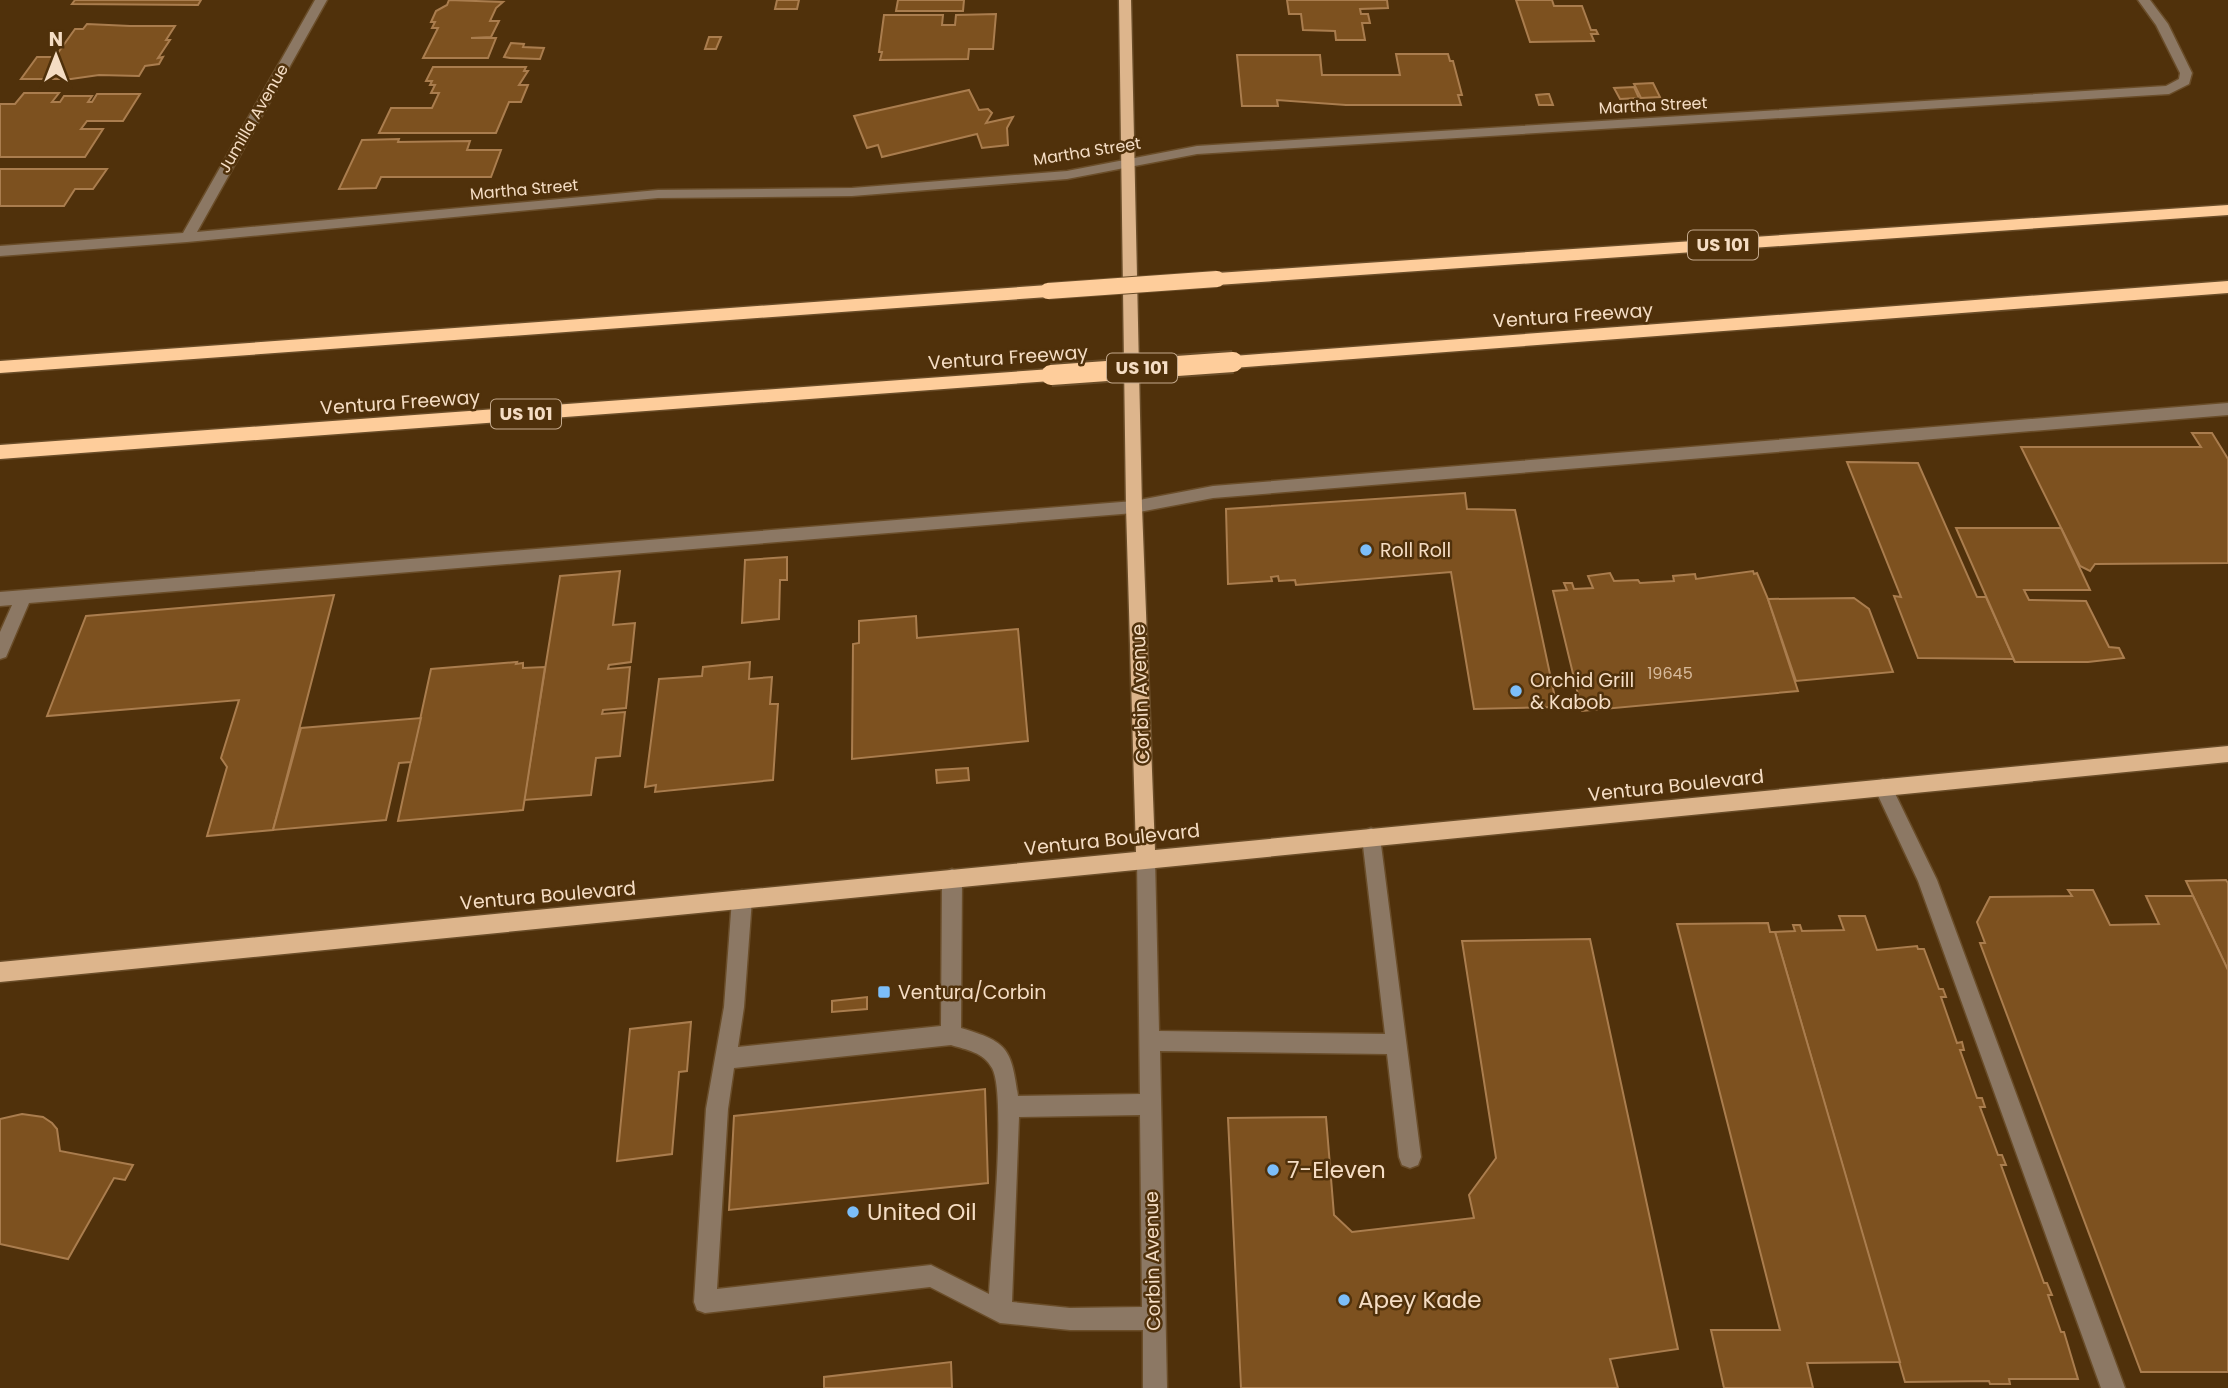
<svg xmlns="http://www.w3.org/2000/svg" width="2228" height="1388" font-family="Poppins,sans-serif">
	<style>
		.building { fill: #7d511f; stroke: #aa7d4e; stroke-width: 2 }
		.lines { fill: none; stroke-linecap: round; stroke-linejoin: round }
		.minor-casing { stroke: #6a4d29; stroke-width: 3 }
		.major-casing { stroke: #6a4d29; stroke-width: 3 }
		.highway-casing { stroke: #6a4d29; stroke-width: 3 }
		.minor { fill: #8c7864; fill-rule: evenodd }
		.major { fill: #ddb58c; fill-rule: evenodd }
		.highway { fill: #fecd9b; fill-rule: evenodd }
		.highway-bridge-far1-casing { stroke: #6a4d29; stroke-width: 18; stroke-linecap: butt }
		.highway-bridge-casing { stroke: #6a4d29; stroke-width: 24; stroke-linecap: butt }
		.highway-bridge-far1 { stroke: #fecd9b; stroke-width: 16 }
		.highway-bridge { stroke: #fecd9b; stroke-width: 20 }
		.poi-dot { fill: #7cbef9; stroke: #50310b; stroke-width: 2.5 }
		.labels { text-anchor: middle; stroke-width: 5; stroke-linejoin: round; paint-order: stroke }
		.far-street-label { font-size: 16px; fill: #f5ddc4; stroke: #50310b }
		.number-label { font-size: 16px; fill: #d7ba9b }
		.shield { fill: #50310b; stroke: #c4a98c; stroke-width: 2 }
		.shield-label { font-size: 18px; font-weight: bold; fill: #f5ddc4 }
		.street-label { font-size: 19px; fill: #f5ddc4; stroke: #50310b }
		.poi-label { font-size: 19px; fill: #f5ddc4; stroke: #50310b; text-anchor: start }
		.near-poi-label { font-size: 23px; fill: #f5ddc4; stroke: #50310b; text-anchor: start }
	</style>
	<rect width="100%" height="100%" fill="#50310b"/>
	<g class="building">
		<polygon points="75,0 201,0 198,5 72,4"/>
		<polygon points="449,0 503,2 496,8 490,21 499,21 491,37 471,38 496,38 488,58 423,58 438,28 432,28 435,22 431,22 436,11 447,5"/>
		<polygon points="777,0 799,0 797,9 775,9"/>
		<polygon points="898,0 964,0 963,11 896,11"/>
		<polygon points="1287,0 1387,0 1388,8 1360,9 1361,14 1368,14 1370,23 1362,23 1365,40 1336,40 1335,31 1303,30 1301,14 1289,14"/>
		<polygon points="1516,0 1552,0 1554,6 1582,6 1591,30 1596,30 1598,34 1591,34 1594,41 1530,42"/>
		<polygon points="996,14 993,49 969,49 968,59 880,60 882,52 879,52 884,15 943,15 942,25 955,25 956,15"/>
		<polygon points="87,24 130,26 175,26 166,40 170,40 158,58 163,57 159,64 145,66 139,76 99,75 71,79 21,79 37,57 55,57 75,29 83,29"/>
		<polygon points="709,37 721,37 716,49 705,49"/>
		<polygon points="511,43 524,44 523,47 544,48 540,59 510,58 504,57"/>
		<polygon points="1396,54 1448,54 1450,61 1453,61 1462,95 1458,95 1461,105 1346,105 1277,100 1278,106 1242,106 1237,55 1320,55 1322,75 1400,75"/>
		<polygon points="433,67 526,67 524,71 528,71 519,85 528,85 521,102 509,102 496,133 379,133 391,108 432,108 439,93 431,93 435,85 430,85 432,81 426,81"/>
		<polygon points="1653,83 1660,97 1641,98 1634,84"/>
		<polygon points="1634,87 1639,98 1620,99 1614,88"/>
		<polygon points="969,90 979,110 988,109 992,113 986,123 1013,117 1007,128 1008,145 982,148 977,134 882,157 878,145 867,148 854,116"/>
		<polygon points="24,93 59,93 52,102 60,102 64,96 92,96 88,102 92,102 97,94 140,94 123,121 87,121 81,129 103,129 85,157 0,157 0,104 15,104"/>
		<polygon points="1547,94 1549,94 1553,105 1539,105 1536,95"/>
		<polygon points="399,139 398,142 470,141 467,150 501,150 491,177 381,177 376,188 339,189 362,140"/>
		<polygon points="0,169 107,169 93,189 75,189 64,206 0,206"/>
		<polygon points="2192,433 2212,433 2228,459 2228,563 2095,564 2090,571 2080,566 2021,447 2201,447"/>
		<polygon points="1847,462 1918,463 1977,597 1986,597 2015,662 2013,659 1918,658 1894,596 1901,597"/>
		<polygon points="1465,493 1467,509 1515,510 1557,707 1474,709 1451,572 1296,585 1295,580 1279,581 1278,576 1271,577 1272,581 1228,584 1226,509"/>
		<polygon points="1956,528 2061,528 2090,590 2024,590 2029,600 2086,601 2109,647 2119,648 2124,658 2088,662 2015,662"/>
		<polygon points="787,557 787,580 780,580 779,619 742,623 745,560"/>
		<polygon points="620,571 613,625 635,623 631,662 609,665 608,669 630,667 626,708 603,710 602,714 625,712 620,756 596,758 591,795 524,800 560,576"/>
		<polygon points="1753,571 1754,574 1757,573 1768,599 1798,691 1582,711 1553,591 1567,590 1564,583 1572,583 1574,589 1593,588 1588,576 1610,573 1614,581 1638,580 1640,583 1674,581 1673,576 1695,574 1696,579"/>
		<polygon points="334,595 273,830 207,836 227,767 221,758 239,700 47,716 86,616"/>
		<polygon points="1854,598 1869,609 1893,672 1796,681 1768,599"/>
		<polygon points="916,616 917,638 1018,629 1028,741 852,759 853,644 859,643 859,621"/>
		<polygon points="517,662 516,664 523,663 523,668 545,667 523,810 398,821 431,669"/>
		<polygon points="750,662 749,679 772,677 770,704 778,704 773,780 655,792 656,785 645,787 659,679 702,676 703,667"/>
		<polygon points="421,718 411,762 399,763 386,820 273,830 301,728"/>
		<polygon points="968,768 969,780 937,783 936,770"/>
		<polygon points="2226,880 2228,883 2228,970 2186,881"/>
		<polygon points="2068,890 2093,890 2110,925 2159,924 2146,896 2193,896 2228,970 2228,1372 2141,1372 1980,943 1985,943 1977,922 1990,897 2072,896"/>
		<polygon points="1839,916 1865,916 1877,950 1917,946 1918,949 1924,949 1939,989 1943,989 1946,997 1941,997 1957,1043 1962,1042 1964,1050 1960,1050 1977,1098 1982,1098 1985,1107 1980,1107 1998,1155 2002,1155 2006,1165 2001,1165 2044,1283 2047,1283 2052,1295 2048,1295 2061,1332 2064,1332 2078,1379 2009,1379 2010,1384 1990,1384 1989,1381 1905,1382 1775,932 1795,931 1793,925 1800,925 1802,931 1844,930"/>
		<polygon points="1768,923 1770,932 1775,932 1900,1362 1807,1363 1813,1388 1724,1388 1711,1330 1780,1330 1677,924"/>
		<polygon points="1590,939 1678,1349 1610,1359 1618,1388 1241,1388 1228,1118 1326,1117 1334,1215 1352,1232 1474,1218 1469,1195 1496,1158 1462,941"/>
		<polygon points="867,997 867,1009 832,1012 832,1001"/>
		<polygon points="691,1022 687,1071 679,1072 672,1154 617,1161 630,1029"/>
		<polygon points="985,1089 988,1183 729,1210 734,1116"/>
		<polygon points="22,1114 43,1117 52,1123 57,1129 60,1151 133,1165 125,1180 114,1178 68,1259 0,1244 0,1119"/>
		<polygon points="951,1362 952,1388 824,1388 824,1377"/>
	</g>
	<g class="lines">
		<g class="minor-casing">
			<g id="minor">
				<polygon points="315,0 327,0 197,232 658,190 852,188 1067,171 1197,146 2166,86 2179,79 2180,73 2156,25 2138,0 2150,0 2168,24 2192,73 2189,84 2169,94 1197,154 1067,179 852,196 658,198 187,242 0,256 0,246 183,233"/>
				<polygon points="2228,403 2228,415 1213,498 1134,513 29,603 6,657 0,659 0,632 12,605 0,606 0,592 1134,501 1213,486"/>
				<polygon points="1883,779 1889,781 1937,880 2125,1388 2101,1388 1918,881 1874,787 1877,781"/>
				<path d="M1371,828L1378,831L1380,837L1421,1157L1418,1165L1410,1168L1402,1165L1399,1157L1387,1054L1160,1051L1167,1388H1143V1330H1070L1000,1323L930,1287L705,1313L697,1310L694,1302L706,1109L724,1007L732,899L735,893L742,890L749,893L752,899L744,1007L738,1047L941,1026L942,878L945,872L952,869L959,872L962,878L961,1028C1008,1042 1011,1048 1018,1096L1140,1094L1137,859L1139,853L1146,850L1153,853L1155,859L1159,1031L1385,1034L1362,837L1364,831ZM951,1045C967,1050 983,1052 992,1068C1007,1094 991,1254 989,1294L931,1265L717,1289L728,1109L734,1068ZM1140,1115L1142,1307L1070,1308L1012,1302L1019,1117Z"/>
			</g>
		</g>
		<g class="major-casing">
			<polygon id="major" points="1119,0 1131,0 1142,507 1155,850 2228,746 2228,762 0,982 0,962 1136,852 1126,507"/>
		</g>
		<g class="highway-casing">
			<g id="highway">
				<polygon points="2228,205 2228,215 1217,285 1209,279 1217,273"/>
				<polygon points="2228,281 2228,293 1233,368 1227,366 1224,362 1227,358 1233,356"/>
				<polygon points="1048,285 1056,291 1048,297 0,373 0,361"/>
				<polygon points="1051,369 1057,370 1060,375 1057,380 1051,381 0,459 0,445"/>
			</g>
		</g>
		<use href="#minor" class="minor"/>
		<use href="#major" class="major"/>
		<use href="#highway" class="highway"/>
		<g class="highway-bridge-far1-casing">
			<polyline id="highway-bridge-far1" points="1048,291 1217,279"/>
		</g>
		<g class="highway-bridge-casing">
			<polyline id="highway-bridge" points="1051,375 1233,362"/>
		</g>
		<use href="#highway-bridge-far1" class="highway-bridge-far1"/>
		<use href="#highway-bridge" class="highway-bridge"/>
	</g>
	<g class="poi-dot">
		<circle cx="1366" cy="550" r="7"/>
		<circle cx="1516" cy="691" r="7"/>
		<rect x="877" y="985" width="14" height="14" rx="3.5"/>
		<circle cx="1273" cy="1170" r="7"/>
		<circle cx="853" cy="1212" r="7"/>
		<circle cx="1344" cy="1300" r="7"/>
	</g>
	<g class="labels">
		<g class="far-street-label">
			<text transform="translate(1653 105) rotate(-3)" y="6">Martha Street</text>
			<text transform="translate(253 118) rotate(-60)" y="6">Jumilla Avenue</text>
			<text transform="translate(1087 151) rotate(-9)" y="6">Martha Street</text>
			<text transform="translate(524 189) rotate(-5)" y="6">Martha Street</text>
		</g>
		<g class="number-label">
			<text x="1670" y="679">19645</text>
		</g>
		<g class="shield">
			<rect x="1688" y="230.5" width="70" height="29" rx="5"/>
			<rect x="1107" y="353.5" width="70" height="29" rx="5"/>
			<rect x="491" y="399.5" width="70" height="29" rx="5"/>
		</g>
		<g class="shield-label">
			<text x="1723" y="251">US 101</text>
			<text x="1142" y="374">US 101</text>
			<text x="526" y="420">US 101</text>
		</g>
		<g class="street-label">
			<text transform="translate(1573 315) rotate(-4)" y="7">Ventura Freeway</text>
			<text transform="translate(1008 357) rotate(-4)" y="7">Ventura Freeway</text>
			<text transform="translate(400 402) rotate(-4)" y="7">Ventura Freeway</text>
			<text transform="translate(1140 694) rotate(-92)" y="7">Corbin Avenue</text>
			<text transform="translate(1676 785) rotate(-6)" y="7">Ventura Boulevard</text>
			<text transform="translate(1112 839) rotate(-6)" y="7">Ventura Boulevard</text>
			<text transform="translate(548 895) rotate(-5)" y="7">Ventura Boulevard</text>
			<text transform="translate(1152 1261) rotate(-91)" y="7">Corbin Avenue</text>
		</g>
		<g class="poi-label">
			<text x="1380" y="557">Roll Roll</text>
			<text x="1530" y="687">Orchid Grill<tspan x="1530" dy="22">&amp; Kabob</tspan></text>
			<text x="898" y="999">Ventura/Corbin</text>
		</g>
		<g class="near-poi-label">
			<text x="1287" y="1178">7-Eleven</text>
			<text x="867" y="1220">United Oil</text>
			<text x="1358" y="1308">Apey Kade</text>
		</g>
	</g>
	<g transform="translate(56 56)" stroke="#50310b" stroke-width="5" paint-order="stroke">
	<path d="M0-5L12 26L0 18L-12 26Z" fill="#f5ddc4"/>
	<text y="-10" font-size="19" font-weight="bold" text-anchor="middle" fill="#f5ddc4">N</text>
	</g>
</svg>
